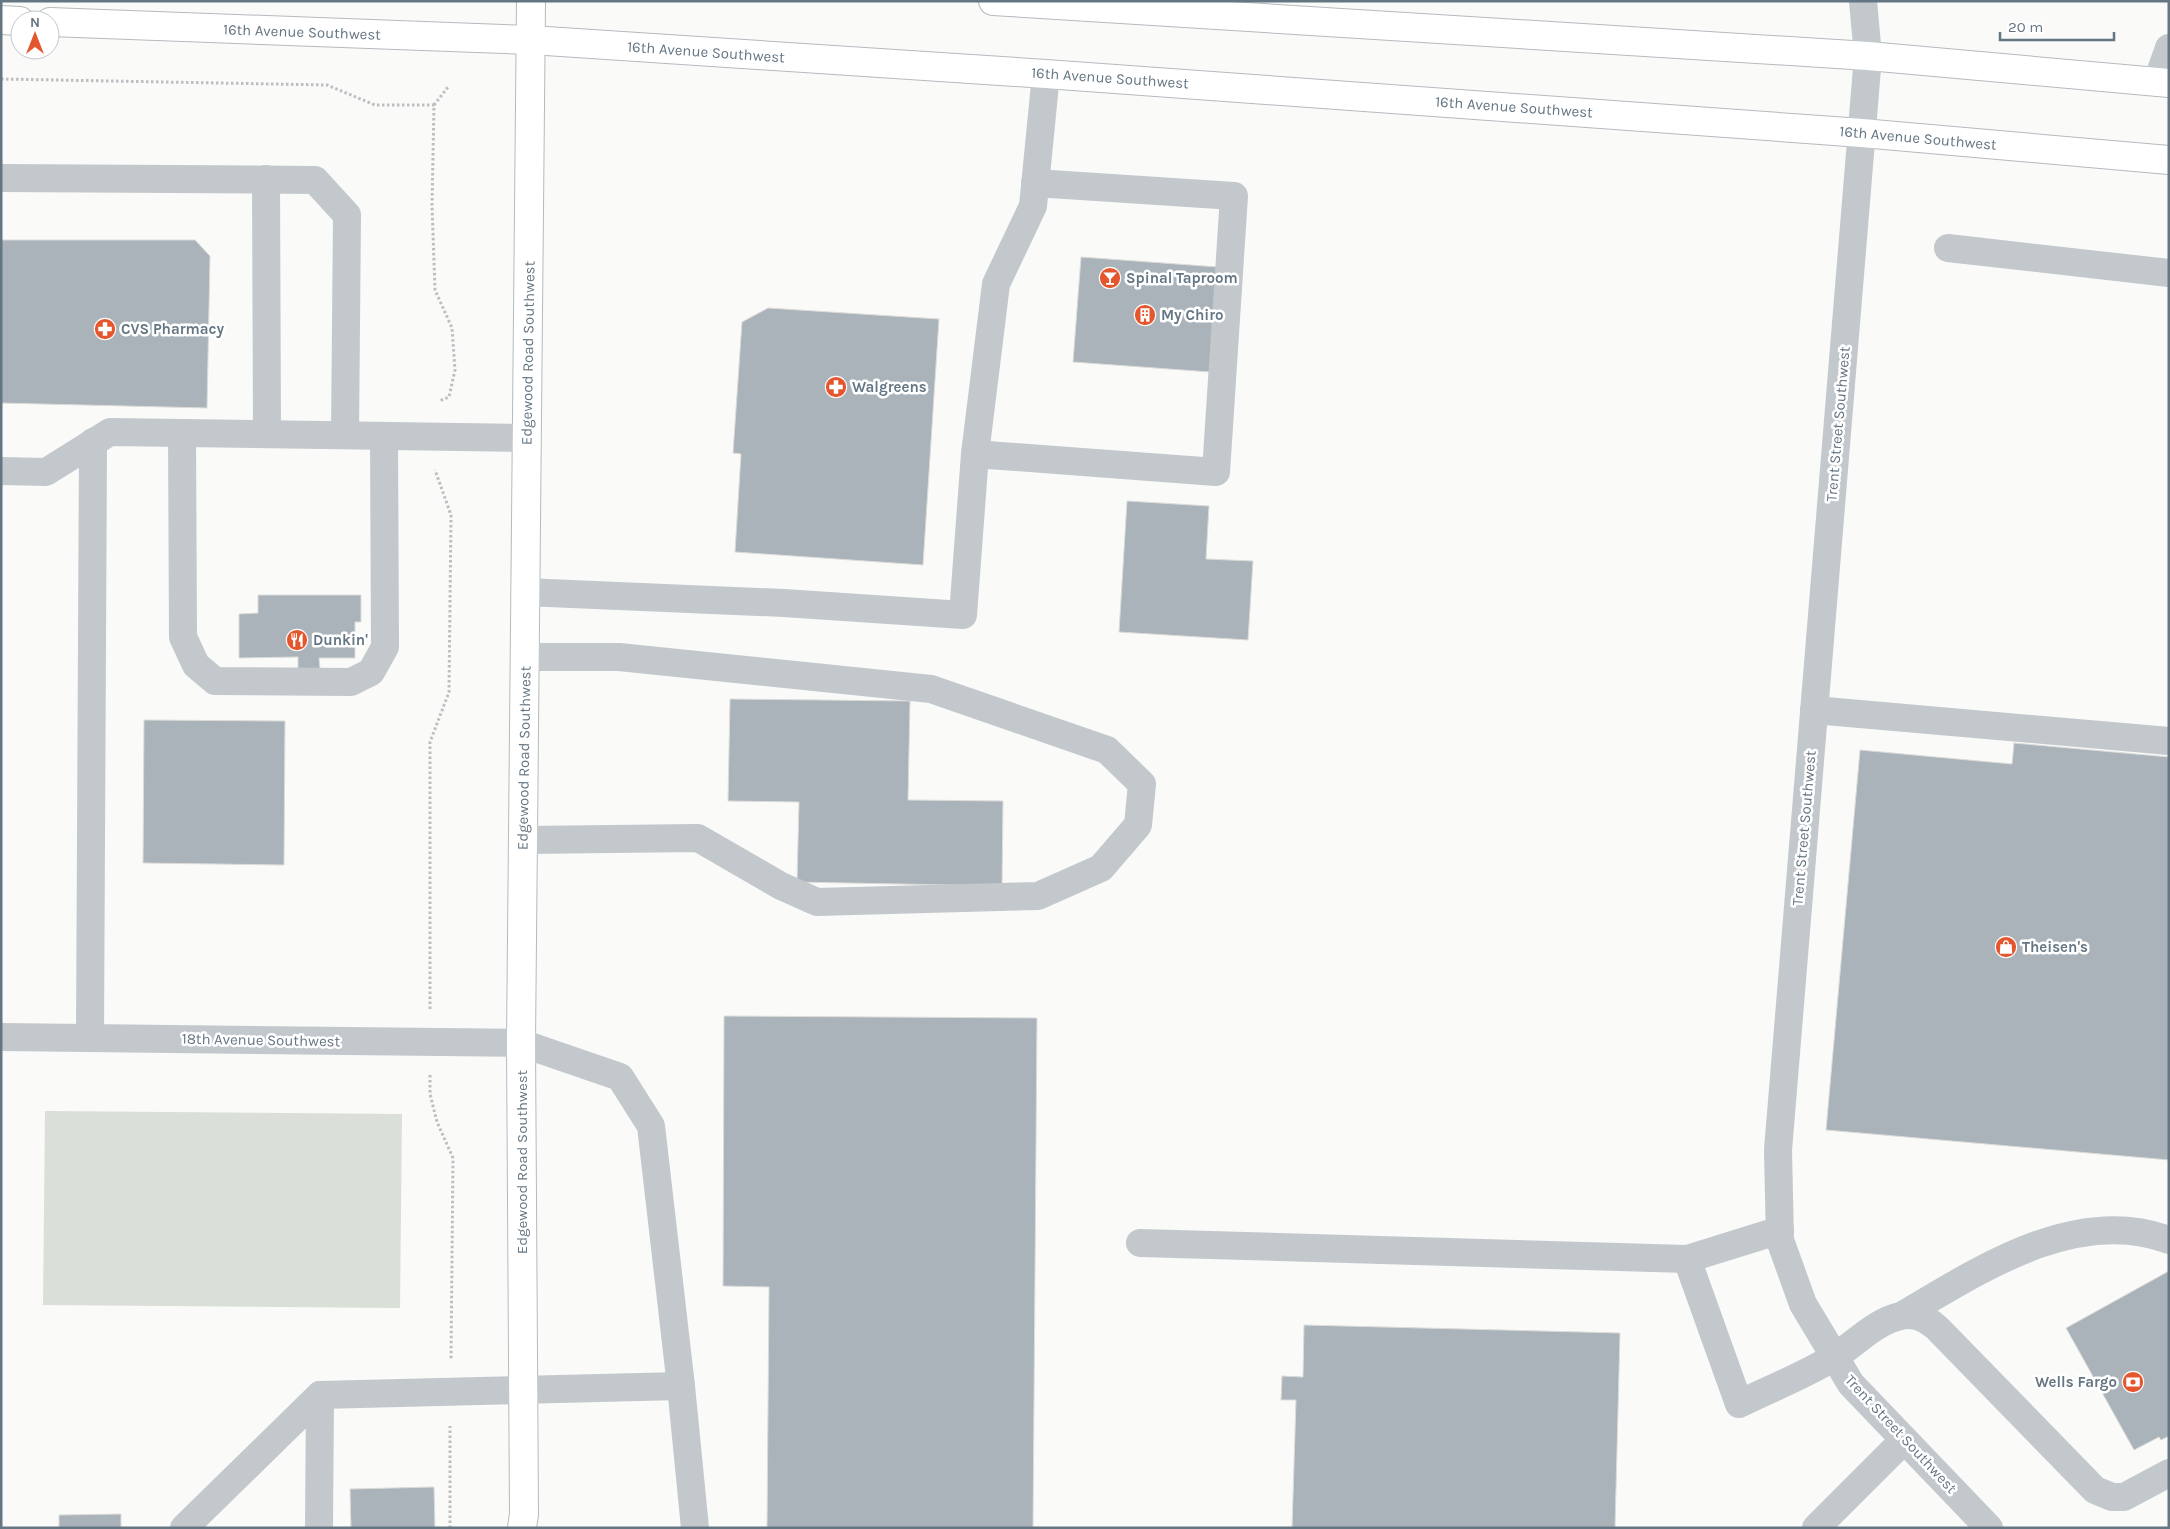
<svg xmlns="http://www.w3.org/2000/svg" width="2170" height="1529" font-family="Karla,sans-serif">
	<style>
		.green { fill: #dadfd7 }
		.building { fill: #aab3b9; stroke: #dcdcda }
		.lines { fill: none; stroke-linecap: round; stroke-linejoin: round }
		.major-casing { stroke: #b5babe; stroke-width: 30 }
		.path { stroke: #bbbfc2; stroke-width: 3; stroke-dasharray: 2.5 2.5; stroke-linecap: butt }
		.minor { stroke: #c3c8cc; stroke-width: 28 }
		.major { stroke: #fff; stroke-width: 28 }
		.labels { text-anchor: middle; stroke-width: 5; stroke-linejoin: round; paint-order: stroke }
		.street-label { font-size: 15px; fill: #657683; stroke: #fff }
		.poi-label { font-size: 15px; font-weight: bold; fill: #657683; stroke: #fff; text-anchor: start }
	</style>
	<rect width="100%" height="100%" fill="#fafaf8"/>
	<polygon class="green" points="45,1111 402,1114 400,1308 43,1305"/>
	<g class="building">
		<polygon points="1,240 195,240 210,256 207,408 1,403"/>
		<polygon points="1081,257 1218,267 1210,372 1073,362"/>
		<polygon points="768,308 939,319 923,565 735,552 741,454 733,453 742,322"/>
		<polygon points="1127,501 1209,506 1206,559 1253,561 1248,640 1119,632"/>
		<polygon points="258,595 361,595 361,622 355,622 355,658 319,658 320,669 298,669 298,657 239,658 239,614 258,613"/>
		<polygon points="730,699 910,701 908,800 1003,801 1002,886 797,882 799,802 728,801"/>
		<polygon points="144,720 285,721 284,865 143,863"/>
		<polygon points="2014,743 2169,757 2169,1160 1826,1130 1860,750 2012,764"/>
		<polygon points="724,1016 1037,1018 1033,1528 767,1528 769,1287 723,1286"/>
		<polygon points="2169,1271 2169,1436 2161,1440 2159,1437 2134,1450 2066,1328"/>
		<polygon points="1304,1325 1620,1333 1615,1528 1292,1528 1296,1400 1281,1400 1282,1376 1303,1377"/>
		<polygon points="434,1487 435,1528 351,1528 350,1489"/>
		<polygon points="121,1514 121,1528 59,1528 59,1515"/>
	</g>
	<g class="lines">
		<g class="major-casing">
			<g id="major">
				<polyline points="993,1 1868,56 2169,83"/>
				<polyline points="1,20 20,21"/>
				<polyline points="50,22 531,40 1046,74 1862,133 2169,160"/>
				<polyline points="522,1528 524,1514 521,1043 531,1"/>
			</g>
		</g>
		<g class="path">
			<polyline points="1,79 327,85 375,105 434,105 432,205 435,290 452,328 455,370 449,397 439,401"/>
			<polyline points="434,105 448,87"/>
			<polyline points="430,1009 430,742 449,692 451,515 435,470"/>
			<polyline points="430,1075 430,1094 437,1122 453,1158 451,1360"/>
			<polyline points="450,1528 450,1426"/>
		</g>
		<g class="minor">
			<polyline points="1863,1 1868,56 1778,1150 1780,1240 1803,1304 1851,1384 1989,1528"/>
			<polyline points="2157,82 2169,48"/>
			<polyline points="1,178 315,180 347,215 345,435"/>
			<polyline points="266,179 267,434"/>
			<polyline points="1948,248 2169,273"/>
			<polyline points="182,433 183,637 196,665 215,681 351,682 371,672 385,647 384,436"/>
			<polyline points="975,454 1216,472 1234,196 1035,183"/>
			<polyline points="1,471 46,472 110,432 527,438"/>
			<polyline points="525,592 784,603 963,615 975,454 996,284 1033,206 1046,74"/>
			<polyline points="1814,710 2169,741"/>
			<polyline points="523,840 698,838 781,886 817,902 1038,896 1101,868 1138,825 1142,784 1107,750 931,689 619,657 525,657"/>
			<polyline points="1,1037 521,1043 620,1077 651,1126 681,1386 695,1528"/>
			<polyline points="90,1038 93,442"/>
			<polyline points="1140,1243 1687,1259 1780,1230"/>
			<path d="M1687,1259L1739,1404C1771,1388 1806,1375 1836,1356C1857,1342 1876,1321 1901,1316C1917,1312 1932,1322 1942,1333L2095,1490L2112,1497H2124L2169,1473"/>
			<path d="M1903,1315C1979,1270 2077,1205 2169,1240"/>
			<polyline points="184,1528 320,1395"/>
			<polyline points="319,1528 320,1395 681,1386"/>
			<polyline points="1816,1528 1904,1440"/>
		</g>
		<use href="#major" class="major"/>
	</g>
	<defs>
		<g id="bar-disc" transform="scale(1.125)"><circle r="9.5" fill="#e4572e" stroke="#fff"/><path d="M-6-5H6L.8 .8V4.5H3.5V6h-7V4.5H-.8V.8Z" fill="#fff"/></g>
		<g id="building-disc" transform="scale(1.125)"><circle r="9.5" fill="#e4572e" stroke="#fff"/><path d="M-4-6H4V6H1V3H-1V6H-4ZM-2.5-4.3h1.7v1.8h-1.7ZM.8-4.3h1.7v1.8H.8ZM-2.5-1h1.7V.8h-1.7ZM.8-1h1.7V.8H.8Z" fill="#fff"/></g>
		<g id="pharmacy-disc" transform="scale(1.125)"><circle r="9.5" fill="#e4572e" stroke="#fff"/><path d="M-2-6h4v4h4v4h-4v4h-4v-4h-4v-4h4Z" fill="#fff"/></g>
		<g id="restaurant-disc" transform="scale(1.125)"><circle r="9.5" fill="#e4572e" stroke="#fff"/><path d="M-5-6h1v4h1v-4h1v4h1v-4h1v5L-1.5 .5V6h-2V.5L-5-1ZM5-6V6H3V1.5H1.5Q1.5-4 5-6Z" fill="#fff"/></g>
		<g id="shop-disc" transform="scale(1.125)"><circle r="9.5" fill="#e4572e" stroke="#fff"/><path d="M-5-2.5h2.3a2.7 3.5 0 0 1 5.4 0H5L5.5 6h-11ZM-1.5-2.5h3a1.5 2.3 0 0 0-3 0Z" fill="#fff"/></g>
		<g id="bank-disc" transform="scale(1.125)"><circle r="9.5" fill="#e4572e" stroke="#fff"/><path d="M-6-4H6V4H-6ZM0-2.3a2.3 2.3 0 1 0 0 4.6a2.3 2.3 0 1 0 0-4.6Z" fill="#fff"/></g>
	</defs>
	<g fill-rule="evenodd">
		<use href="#bar-disc" x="1110" y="278"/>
		<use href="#building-disc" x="1145" y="315"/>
		<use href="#pharmacy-disc" x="105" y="329"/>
		<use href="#pharmacy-disc" x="836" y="387"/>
		<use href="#restaurant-disc" x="297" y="640"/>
		<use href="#shop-disc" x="2006" y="947"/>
		<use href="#bank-disc" x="2133" y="1382"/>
	</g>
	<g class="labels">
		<g class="street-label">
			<text transform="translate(302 32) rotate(2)" y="5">16th Avenue Southwest</text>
			<text transform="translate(706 52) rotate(4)" y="5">16th Avenue Southwest</text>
			<text transform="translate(1110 78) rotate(4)" y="5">16th Avenue Southwest</text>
			<text transform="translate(1514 107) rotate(4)" y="5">16th Avenue Southwest</text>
			<text transform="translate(1918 138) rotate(5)" y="5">16th Avenue Southwest</text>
			<text transform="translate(528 353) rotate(-89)" y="5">Edgewood Road Southwest</text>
			<text transform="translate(1838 424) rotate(-85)" y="5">Trent Street Southwest</text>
			<text transform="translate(524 758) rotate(-89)" y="5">Edgewood Road Southwest</text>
			<text transform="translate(1804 828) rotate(-85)" y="5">Trent Street Southwest</text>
			<text transform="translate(261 1040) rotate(1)" y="5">18th Avenue Southwest</text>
			<text transform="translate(522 1162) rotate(-90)" y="5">Edgewood Road Southwest</text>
			<text transform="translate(1901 1434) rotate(47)" y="5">Trent Street Southwest</text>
		</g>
		<g class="poi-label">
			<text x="1126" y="283">Spinal Taproom</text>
			<text x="1161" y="320">My Chiro</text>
			<text x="121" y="334">CVS Pharmacy</text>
			<text x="852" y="392">Walgreens</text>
			<text x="313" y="645">Dunkin'</text>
			<text x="2022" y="952">Theisen's</text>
			<text x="2117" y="1387" text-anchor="end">Wells Fargo</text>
		</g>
	</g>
	<rect width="2170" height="1529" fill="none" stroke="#657683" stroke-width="5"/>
	<g transform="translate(35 35)"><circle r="24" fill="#ffffff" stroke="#c1c8cd"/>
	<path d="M0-4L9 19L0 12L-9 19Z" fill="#e4572e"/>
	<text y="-8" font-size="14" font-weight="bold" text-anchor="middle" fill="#657683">N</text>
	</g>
	<path d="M2000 32v8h114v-8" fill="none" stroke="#657683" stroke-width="2.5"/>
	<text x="2008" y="32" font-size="15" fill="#657683" stroke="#ffffff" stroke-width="4" paint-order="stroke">20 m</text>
</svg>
